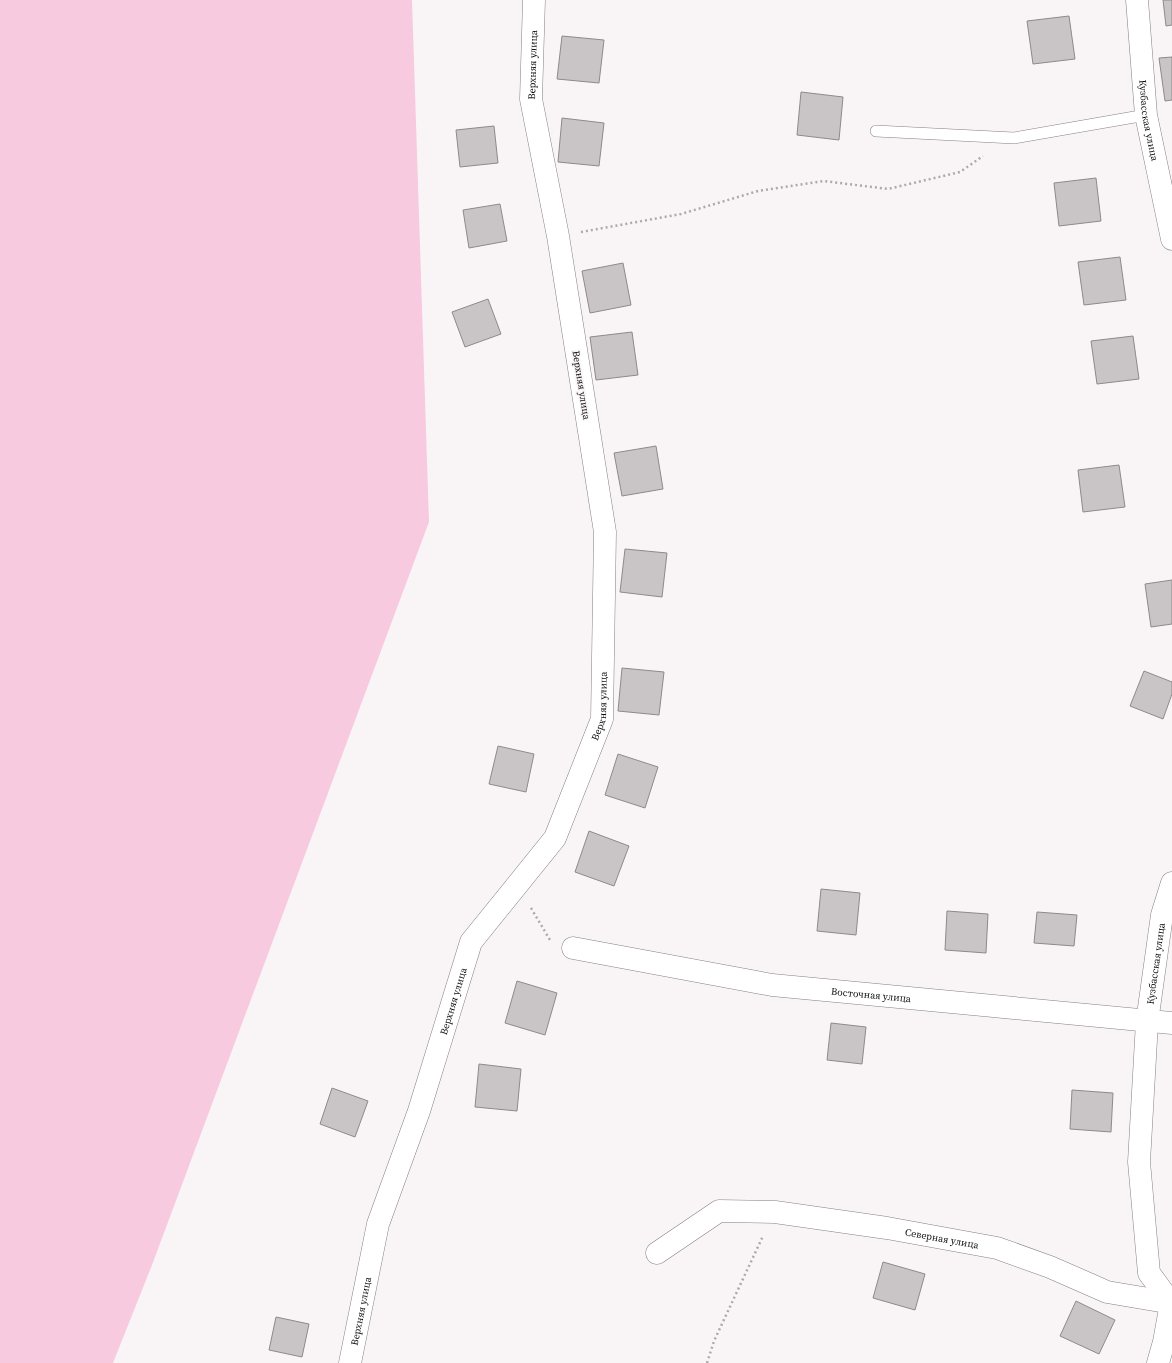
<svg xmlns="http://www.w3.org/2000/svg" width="1172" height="1363" font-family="'Source Serif 4',serif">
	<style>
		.green { fill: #f8cadf }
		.building { fill: #c9c5c6; stroke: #8d8a8b }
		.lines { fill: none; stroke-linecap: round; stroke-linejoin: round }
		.lane-casing { stroke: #848182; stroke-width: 12 }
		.street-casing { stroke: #848182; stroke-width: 23 }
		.path { stroke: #aca9ab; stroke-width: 2.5; stroke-dasharray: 2 3; stroke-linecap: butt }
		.lane { stroke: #fff; stroke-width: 11 }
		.street { stroke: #fff; stroke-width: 22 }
		.labels { text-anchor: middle; stroke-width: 3.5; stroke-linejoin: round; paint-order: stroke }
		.street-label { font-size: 10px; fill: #0f0e0f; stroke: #f9f5f7 }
	</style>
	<rect width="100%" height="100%" fill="#f9f5f7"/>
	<polygon class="green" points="0,0 412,0 429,522 152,1265 113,1363 0,1363"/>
	<g class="building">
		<polygon points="1163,0 1172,0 1172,25 1166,26"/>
		<polygon points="1069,16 1075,59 1033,64 1027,21"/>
		<polygon points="562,36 604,40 599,83 557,79"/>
		<polygon points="1172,57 1172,100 1165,101 1159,58"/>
		<polygon points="801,92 843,97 839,140 797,135"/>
		<polygon points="562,118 604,123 599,166 558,162"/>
		<polygon points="494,126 498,163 460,167 456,130"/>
		<polygon points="1096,178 1101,221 1059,226 1054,183"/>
		<polygon points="500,204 507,241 469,248 463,210"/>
		<polygon points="1120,257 1126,300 1084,305 1078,262"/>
		<polygon points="623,263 631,305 590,313 582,271"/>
		<polygon points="488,299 501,334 465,347 452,312"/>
		<polygon points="632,332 638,375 596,380 590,337"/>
		<polygon points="1133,336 1139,379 1097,384 1091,341"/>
		<polygon points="656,446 663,489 622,496 614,453"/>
		<polygon points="1119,465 1125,507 1083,512 1078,470"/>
		<polygon points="625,549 667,553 662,597 620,592"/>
		<polygon points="1172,580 1172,624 1151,627 1145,584"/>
		<polygon points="622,668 664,672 659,715 618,711"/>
		<polygon points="1144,671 1172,682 1172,694 1163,719 1130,706"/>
		<polygon points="498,746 534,754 526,792 489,784"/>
		<polygon points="618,754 658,767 645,808 605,795"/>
		<polygon points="589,831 629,846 614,886 575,872"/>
		<polygon points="821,889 860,893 856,935 817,931"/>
		<polygon points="947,911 988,914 986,953 945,950"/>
		<polygon points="1037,912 1077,915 1074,946 1034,943"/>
		<polygon points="517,981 557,993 545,1035 505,1023"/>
		<polygon points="831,1023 866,1027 862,1064 827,1060"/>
		<polygon points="479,1064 521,1069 517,1111 475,1107"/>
		<polygon points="332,1088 368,1101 355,1137 320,1124"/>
		<polygon points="1072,1090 1113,1093 1111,1132 1070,1129"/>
		<polygon points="883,1262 925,1274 915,1310 873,1298"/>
		<polygon points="1076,1301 1115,1320 1099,1354 1060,1336"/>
		<polygon points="276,1317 309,1324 302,1357 269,1350"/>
	</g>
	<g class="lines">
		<g class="lane-casing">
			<polyline id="lane" points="876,131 1014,138 1146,115"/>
		</g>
		<g class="street-casing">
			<g id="street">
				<path id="s1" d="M1137,0L1146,115L1172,239"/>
				<path id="s2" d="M573,948L772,985L1172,1023"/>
				<path id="s3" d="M657,1253L719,1211L775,1212L887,1228L997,1248L1050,1267L1107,1292L1172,1303"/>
				<path id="s4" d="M1171,1303L1149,1273L1139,1162L1147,1022L1162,915L1172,883"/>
				<path id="s5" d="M350,1363L378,1224L419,1111L471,942L555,838L602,719L605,532L558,236L531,99L534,0"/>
				<polyline points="1158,1363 1164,1342 1171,1303"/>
			</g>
		</g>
		<g class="path">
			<polyline points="581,232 681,214 758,191 824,181 888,189 960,172 983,156"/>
			<polyline points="531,908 550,940"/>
			<polyline points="707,1363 714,1341 763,1236"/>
		</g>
		<use href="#lane" class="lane"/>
		<use href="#street" class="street"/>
	</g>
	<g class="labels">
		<g class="street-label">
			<text dy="4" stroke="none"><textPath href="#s5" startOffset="1361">Верхняя улица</textPath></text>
			<text dy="4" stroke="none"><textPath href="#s1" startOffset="121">Кузбасская улица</textPath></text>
			<text transform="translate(582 385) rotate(81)" y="4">Верхняя улица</text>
			<text dy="4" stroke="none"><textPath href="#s5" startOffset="713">Верхняя улица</textPath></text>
			<text dy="4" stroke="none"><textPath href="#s4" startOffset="348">Кузбасская улица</textPath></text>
			<text dy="4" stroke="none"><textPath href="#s2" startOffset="302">Восточная улица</textPath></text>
			<text dy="4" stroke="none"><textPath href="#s5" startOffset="377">Верхняя улица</textPath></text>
			<text dy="4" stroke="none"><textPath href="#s3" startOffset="300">Северная улица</textPath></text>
			<text dy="4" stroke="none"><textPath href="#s5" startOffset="53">Верхняя улица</textPath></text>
		</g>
	</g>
</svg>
